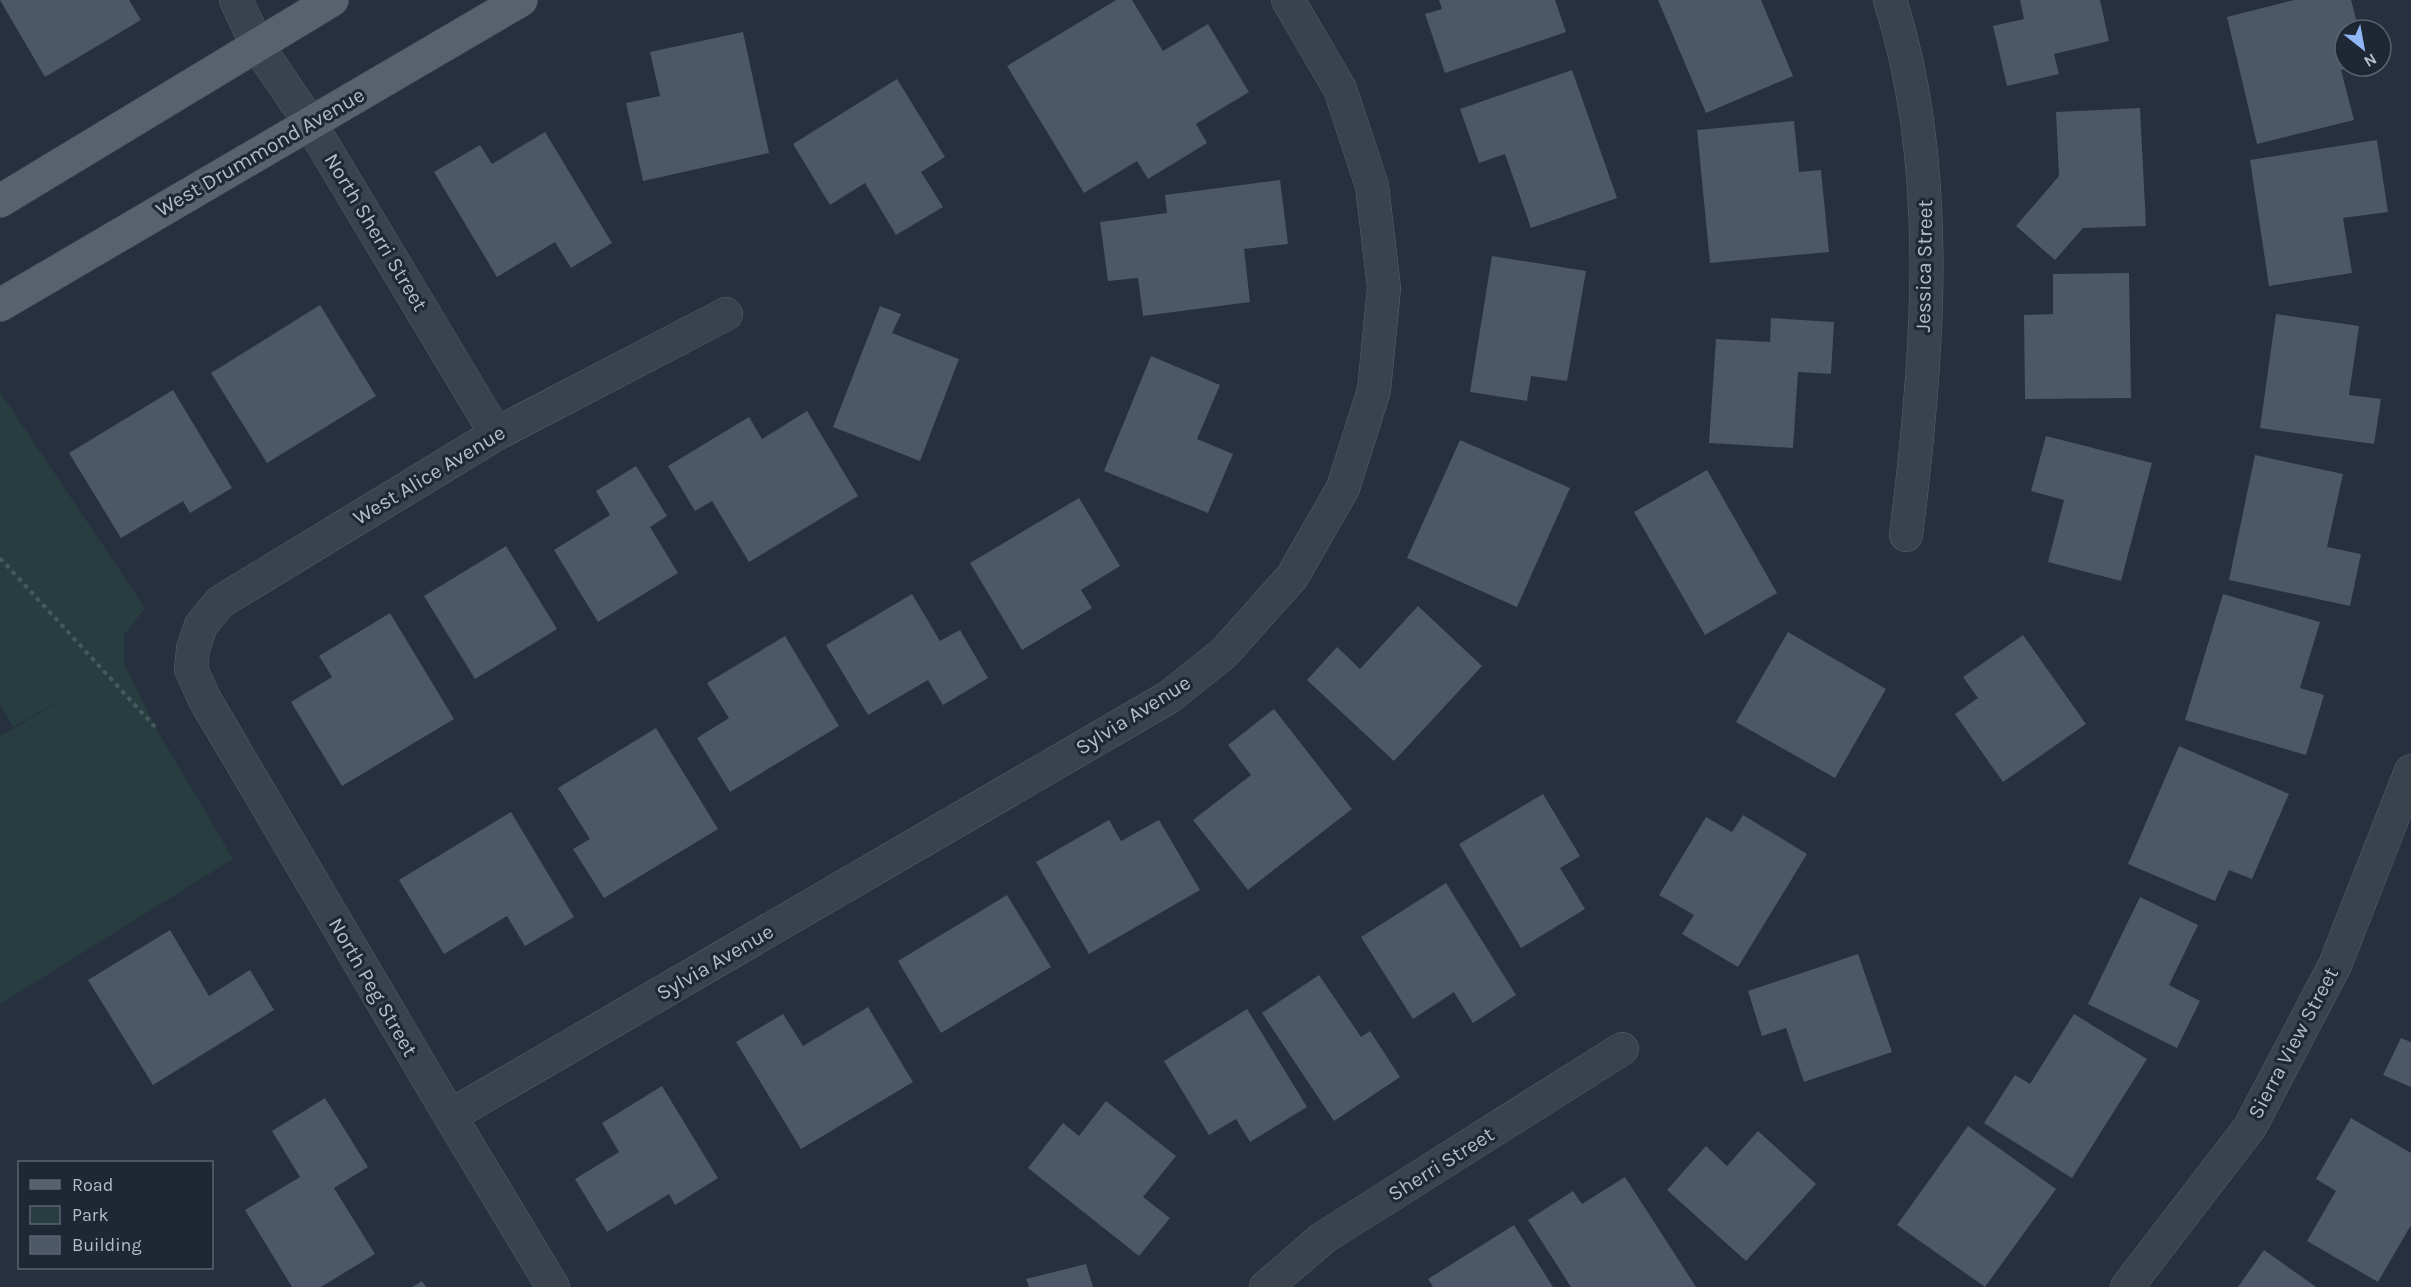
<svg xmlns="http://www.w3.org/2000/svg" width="2411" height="1287" font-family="Karla,sans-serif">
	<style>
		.green { fill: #283d3f }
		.building { fill: #4c5767 }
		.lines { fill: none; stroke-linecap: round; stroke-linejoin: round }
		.minor-casing { stroke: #57606c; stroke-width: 34 }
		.major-casing { stroke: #434b58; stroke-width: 34 }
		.path { stroke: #46595c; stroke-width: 4; stroke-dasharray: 4.5 4.5; stroke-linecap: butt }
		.minor { stroke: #3a424e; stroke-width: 33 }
		.major { stroke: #58616e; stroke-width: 33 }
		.labels { text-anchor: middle; stroke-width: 6; stroke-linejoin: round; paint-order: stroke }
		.street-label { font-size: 21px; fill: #b6bdc9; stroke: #1e2734 }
	</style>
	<rect width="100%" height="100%" fill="#26303e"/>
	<polygon class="green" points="0,392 145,608 124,635 124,663 156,728 233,859 0,1004 0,736 91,683 13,727 0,705"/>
	<g class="building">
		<polygon points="0,0 129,0 141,20 45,77"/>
		<polygon points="1116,0 1132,0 1163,51 1208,24 1249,92 1196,124 1207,143 1148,179 1137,161 1084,193 1007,66"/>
		<polygon points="1439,0 1555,0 1566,32 1445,73 1425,14 1442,9"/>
		<polygon points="1658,0 1761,0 1793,76 1706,113"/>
		<polygon points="2020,0 2100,0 2109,41 2054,54 2059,74 2007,86 1993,26 2024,19"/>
		<polygon points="2294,0 2351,0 2359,30 2345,30 2345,66 2354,67 2341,70 2354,120 2257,144 2227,17"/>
		<polygon points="743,32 769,153 643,181 626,103 660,96 650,52"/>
		<polygon points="1572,70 1617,198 1531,228 1505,154 1479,163 1460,109"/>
		<polygon points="897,79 945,157 921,172 943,207 896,235 865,183 830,205 793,144"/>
		<polygon points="2140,108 2146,226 2083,228 2055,260 2016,226 2059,176 2056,112"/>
		<polygon points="1794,121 1799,172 1821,170 1829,252 1710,263 1697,130"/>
		<polygon points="545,132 612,243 571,268 555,242 497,277 434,172 480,145 492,164"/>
		<polygon points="2377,140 2388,212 2343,218 2352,273 2269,286 2250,160"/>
		<polygon points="1280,180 1288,244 1244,249 1250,302 1143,316 1138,278 1108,281 1100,222 1167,213 1165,195"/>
		<polygon points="1492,256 1586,271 1567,381 1531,376 1527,401 1470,392"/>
		<polygon points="2129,273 2131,398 2025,399 2024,315 2053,314 2053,274"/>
		<polygon points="320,305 376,396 267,463 211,373"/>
		<polygon points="880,306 901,314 892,333 959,359 920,461 833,427"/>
		<polygon points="2276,314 2359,326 2349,395 2381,399 2374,444 2260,428"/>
		<polygon points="1771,318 1834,322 1831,374 1798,372 1793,448 1709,443 1716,339 1770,342"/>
		<polygon points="1151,356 1220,385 1197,439 1233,454 1208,513 1104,471"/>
		<polygon points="173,390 232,488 190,513 183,501 121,538 69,453"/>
		<polygon points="807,411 858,496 749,562 712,501 695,511 668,466 749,417 762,439"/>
		<polygon points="2046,436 2152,463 2121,581 2048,562 2064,500 2031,491"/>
		<polygon points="1460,440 1570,488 1517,607 1407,558"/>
		<polygon points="2255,455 2343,474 2327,547 2361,554 2350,606 2229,580"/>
		<polygon points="636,466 667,516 650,527 678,573 598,622 554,550 610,515 596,491"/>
		<polygon points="1707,470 1777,593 1705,635 1634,512"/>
		<polygon points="1079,498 1120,566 1081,590 1092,608 1022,650 970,563"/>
		<polygon points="506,546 557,629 475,679 424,596"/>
		<polygon points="912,594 940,641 960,630 988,678 943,705 928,680 868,715 826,645"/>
		<polygon points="2223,594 2320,622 2300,688 2324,695 2306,755 2185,720"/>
		<polygon points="1418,606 1482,666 1394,761 1307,680 1337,647 1360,669"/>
		<polygon points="390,613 454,719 342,786 291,702 332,677 319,656"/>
		<polygon points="1788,632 1886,689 1835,778 1736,722"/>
		<polygon points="2023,635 2086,724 2003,782 1955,714 1978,698 1963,677"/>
		<polygon points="785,636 839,726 730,792 697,738 729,718 707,683"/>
		<polygon points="1274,709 1352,809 1248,890 1193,820 1251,775 1228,745"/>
		<polygon points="656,728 718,829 604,898 573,849 590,839 558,788"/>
		<polygon points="2179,746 2289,794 2252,879 2229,870 2215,901 2128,864"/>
		<polygon points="1543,794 1580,856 1560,868 1585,909 1521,948 1459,844"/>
		<polygon points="511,812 574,917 525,946 507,916 444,954 399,880"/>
		<polygon points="1743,815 1807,854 1738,967 1682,934 1694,915 1659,895 1706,817 1732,832"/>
		<polygon points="1109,820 1121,841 1159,820 1200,890 1089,954 1036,862"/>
		<polygon points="1446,883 1516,995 1473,1023 1454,992 1413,1019 1361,937"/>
		<polygon points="1007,895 1051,967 941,1033 898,961"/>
		<polygon points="2140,897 2198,925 2169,985 2200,1001 2177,1048 2088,1004"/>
		<polygon points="170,930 209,996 250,970 274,1010 153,1085 88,980"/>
		<polygon points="1858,954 1892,1052 1804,1082 1786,1028 1762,1036 1748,991"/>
		<polygon points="1319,975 1361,1037 1370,1031 1400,1077 1334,1121 1262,1013"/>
		<polygon points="868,1007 913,1082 801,1149 736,1042 783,1014 803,1046"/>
		<polygon points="1247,1009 1307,1107 1250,1142 1236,1119 1209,1135 1164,1061"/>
		<polygon points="2074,1014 2147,1059 2072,1178 1984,1123 2015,1075 2030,1084"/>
		<polygon points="2401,1038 2411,1042 2411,1087 2383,1075"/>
		<polygon points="662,1086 718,1178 675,1205 669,1194 607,1232 575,1179 619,1152 602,1123"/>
		<polygon points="325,1098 368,1167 334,1188 375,1254 321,1287 292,1287 245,1210 300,1177 272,1131"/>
		<polygon points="1106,1101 1176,1156 1143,1197 1170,1218 1139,1256 1028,1168 1063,1123 1079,1136"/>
		<polygon points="2351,1118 2411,1153 2411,1225 2378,1282 2307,1241 2336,1191 2316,1179"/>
		<polygon points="1968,1126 2056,1189 1985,1287 1897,1225"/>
		<polygon points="1758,1131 1816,1184 1746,1261 1667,1190 1706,1146 1727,1166"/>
		<polygon points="1625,1177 1696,1287 1571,1287 1528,1220 1573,1191 1582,1204"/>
		<polygon points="1514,1225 1553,1287 1433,1287 1428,1279"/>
		<polygon points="2264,1250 2316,1287 2238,1287"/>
		<polygon points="1086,1264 1093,1287 1029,1287 1026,1279"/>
		<polygon points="422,1281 426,1287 412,1287"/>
	</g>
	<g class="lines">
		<g class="minor-casing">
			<g id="minor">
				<polyline points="236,0 257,45 310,123 496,434"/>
				<path d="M1890,0C1944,168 1928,362 1906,535"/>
				<polyline points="450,1116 1169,697 1224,653 1292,577 1343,488 1374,390 1384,288 1372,186 1340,89 1288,0"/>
				<polyline points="553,1287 450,1116 205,700 191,669 193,649 201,625 220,602 496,434 726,314"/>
				<polyline points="1266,1287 1323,1238 1622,1049"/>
				<polyline points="2127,1287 2250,1127 2335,965 2411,771"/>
			</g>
		</g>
		<g class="major-casing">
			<g id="major">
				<polyline points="0,201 332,0"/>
				<polyline points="0,305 521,0"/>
			</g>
		</g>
		<polyline class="path" points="0,558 156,728"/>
		<use href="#minor" class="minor"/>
		<use href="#major" class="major"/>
	</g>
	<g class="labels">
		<g class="street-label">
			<text transform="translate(260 152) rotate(-30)" y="7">West Drummond Avenue</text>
			<text transform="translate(376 232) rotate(59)" y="7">North Sherri Street</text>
			<text transform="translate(1924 266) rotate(-89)" y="7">Jessica Street</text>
			<text transform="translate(429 475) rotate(-31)" y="7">West Alice Avenue</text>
			<text transform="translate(1133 715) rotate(-32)" y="7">Sylvia Avenue</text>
			<text transform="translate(715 962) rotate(-30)" y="7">Sylvia Avenue</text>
			<text transform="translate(373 987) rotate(60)" y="7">North Peg Street</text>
			<text transform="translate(2293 1043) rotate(-62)" y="7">Sierra View Street</text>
			<text transform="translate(1441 1164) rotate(-32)" y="7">Sherri Street</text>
		</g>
	</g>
	<rect x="18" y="1161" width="195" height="108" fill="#1e2734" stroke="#5b6370" stroke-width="1.5"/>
	<rect x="30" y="1180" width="30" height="9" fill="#58616e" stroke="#5b6370" stroke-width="1.5"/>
	<text x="72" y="1191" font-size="18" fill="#b6bdc9">Road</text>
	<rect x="30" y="1206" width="30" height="18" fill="#283d3f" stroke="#5b6370" stroke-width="1.5"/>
	<text x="72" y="1221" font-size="18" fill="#b6bdc9">Park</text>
	<rect x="30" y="1236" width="30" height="18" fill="#4c5767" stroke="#5b6370" stroke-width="1.5"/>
	<text x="72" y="1251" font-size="18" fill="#b6bdc9">Building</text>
	<g transform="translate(2363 48) rotate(149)"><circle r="28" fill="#1e2734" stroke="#5b6370" stroke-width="1.5"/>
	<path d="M0-4.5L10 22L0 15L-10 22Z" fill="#8fb6f5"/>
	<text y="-9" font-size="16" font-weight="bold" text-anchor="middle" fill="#b6bdc9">N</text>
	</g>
</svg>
